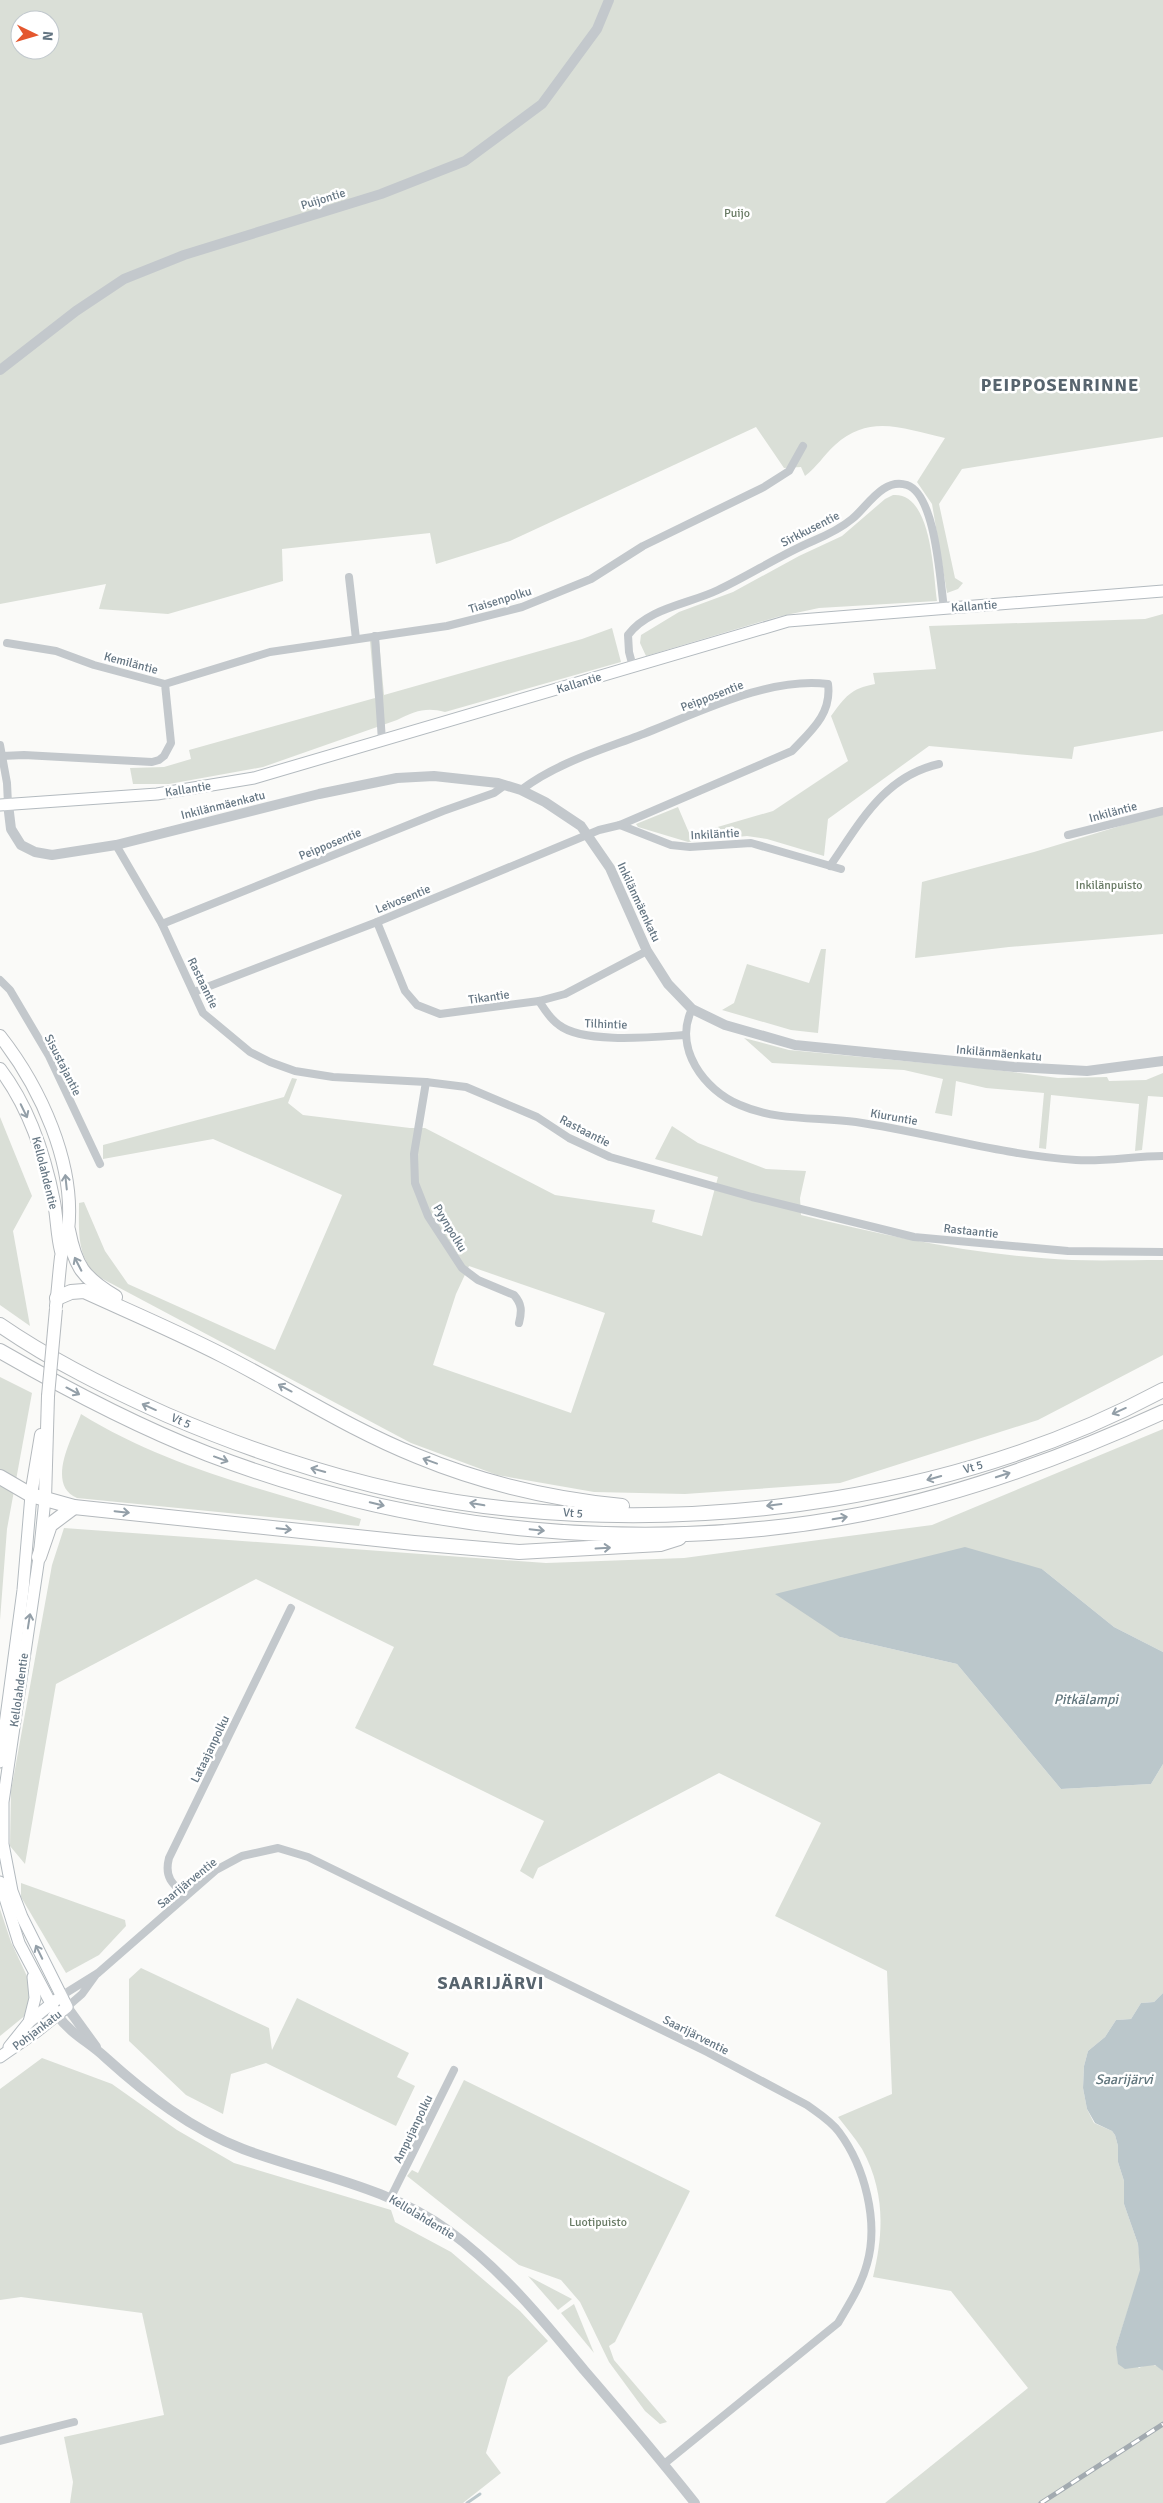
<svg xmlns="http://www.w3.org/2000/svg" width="1163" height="2503" font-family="Signika,sans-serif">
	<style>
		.green { fill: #dadfd7; fill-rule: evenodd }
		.water { fill: #bbc7cb }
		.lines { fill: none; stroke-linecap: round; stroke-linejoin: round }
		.stream { stroke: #bbc7cb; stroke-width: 3 }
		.secondary-casing { stroke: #b3babf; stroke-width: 13 }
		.primary-casing { stroke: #b5babe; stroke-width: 14 }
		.motorway-casing { stroke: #b4b9bd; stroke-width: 16 }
		.minor { stroke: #c3c8cc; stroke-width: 8 }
		.tertiary { stroke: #c3c8cc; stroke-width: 10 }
		.secondary { stroke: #fff; stroke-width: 11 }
		.primary { stroke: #fff; stroke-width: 12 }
		.motorway { stroke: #fff; stroke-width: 14 }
		.rail-casing { stroke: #a2aab0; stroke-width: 5 }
		.rail { stroke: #fff; stroke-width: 3; stroke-dasharray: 9; stroke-linecap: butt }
		.primary-bridge-casing { stroke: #b5babe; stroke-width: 14; stroke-linecap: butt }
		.primary-bridge { stroke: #fff; stroke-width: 12 }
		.oneway { stroke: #939fa8 }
		.labels { text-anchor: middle; stroke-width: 5; stroke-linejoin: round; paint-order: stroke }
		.street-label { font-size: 12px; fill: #657683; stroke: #fff }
		.park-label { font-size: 12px; fill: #687a64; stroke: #fff }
		.water-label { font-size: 14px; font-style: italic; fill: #60757c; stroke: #fff }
		.district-label { font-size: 18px; font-weight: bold; letter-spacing: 1px; fill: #57646e; stroke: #fff }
	</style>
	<rect width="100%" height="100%" fill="#fafaf8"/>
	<g class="green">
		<path d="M0,0H1163V437L962,469L939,504L955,578L963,583L958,589L947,593L932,504L917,482L945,438C904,429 870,413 835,445C824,455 817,467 805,476L801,467L784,468L756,427L510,541L436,564L430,533L282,549L283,581L168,614L99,609L106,584L0,604ZM20,20H50V50H20Z"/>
		<path d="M893,495C932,492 933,573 937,601L819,608L777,617L646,656L640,643L641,635L679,612L733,592L799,556L842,536L885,499Z"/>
		<path d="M1163,614V731L1074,747L1072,759L929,746L828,819L824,856L767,839L747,836L688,842L638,827L636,824L678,807L690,835L773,811L848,761L831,716C846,696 850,689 875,684L873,673L936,669L929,626L1145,619Z"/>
		<path d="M612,628L621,662L445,712C426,707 415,711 397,720L263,767L169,784H133L130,768L164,767L191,759L189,750L375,698L370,641H379L384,695L582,639Z"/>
		<polygon points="1163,813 1163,934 1009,947 915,958 922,882 1034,852"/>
		<polygon points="821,949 826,949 818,1033 791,1030 722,1010 734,1003 747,964 809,983"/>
		<polygon points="744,1038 789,1050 989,1069 1058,1078 1107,1077 1109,1081 1146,1080 1163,1073 1163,1097 1148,1096 1142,1150 1135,1151 1139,1104 1051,1095 1046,1149 1039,1148 1044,1093 986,1088 956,1081 952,1116 935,1113 943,1079 904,1070 772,1063"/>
		<path d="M292,1078L297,1079L288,1103L303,1115L410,1128H425L555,1195L655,1210L652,1222L702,1236L718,1177L655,1159L672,1126L698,1143L766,1169L806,1171L800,1198L801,1215C890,1237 980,1256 1072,1260C1102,1261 1133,1260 1163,1260V1355L1038,1420L840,1483L685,1494L594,1492L497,1475L411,1443L99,1277C76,1258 79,1230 79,1203L84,1202L105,1251L128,1284L275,1350L342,1195L213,1139L103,1159V1145L284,1097ZM469,1266L605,1313L571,1413L433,1365L456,1294Z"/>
		<polygon points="0,1117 32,1196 13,1231 30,1326 0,1305"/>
		<polygon points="0,1377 32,1393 7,1529 0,1620"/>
		<path d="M81,1414C166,1467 266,1490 361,1519L359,1526L77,1498C45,1484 73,1437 81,1414Z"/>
		<path d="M1163,1429V1652L1114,1627L1042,1569L840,1637L957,1664L1061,1789L1151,1784L1163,1764V1993L1154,2002L1141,2003L1131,2019L1116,2020L1105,2037L1088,2051L1084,2066L1083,2088L1087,2109L1094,2123L1112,2131L1115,2135L1118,2146V2162L1124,2181V2204L1138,2244L1141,2270L1116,2347L1139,2368C1148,2363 1156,2363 1163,2371V2503H885L1028,2388L951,2291L873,2277C884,2232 885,2191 862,2149C855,2138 846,2127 838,2117L892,2094L887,1971L775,1916L821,1823L719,1773L538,1868L533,1879L520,1871L544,1821L355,1728L394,1647L256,1579L56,1684L25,1864L10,1846L11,1791L52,1565L64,1528L546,1563L684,1558L932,1525Z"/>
		<polygon points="21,1883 125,1920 126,1926 99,1955 66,1973 21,1897"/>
		<polygon points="0,1909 11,1942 33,1989 27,2014 0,2036"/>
		<polygon points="141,1968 269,2028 272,2050 297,1998 409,2053 397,2077 415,2086 396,2126 266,2063 231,2074 223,2114 186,2095 129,2041 129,1979"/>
		<polygon points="42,2058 112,2084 177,2130 234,2163 391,2210 395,2222 451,2252 520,2311 548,2341 508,2377 486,2453 501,2473 463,2503 70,2503 73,2482 64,2437 164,2415 142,2313 21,2297 0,2300 0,2089"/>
		<polygon points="464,2080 690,2191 615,2342 609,2346 614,2360 667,2422 660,2424 645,2411 609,2362 580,2302 561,2280 519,2265 407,2176 412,2170 418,2173"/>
		<polygon points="528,2276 572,2299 558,2310"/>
		<polygon points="574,2304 594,2353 561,2313"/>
	</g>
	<g class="water">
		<polygon points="965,1547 1042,1569 1114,1627 1163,1652 1163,1764 1151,1784 1061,1789 957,1664 840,1637 775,1594"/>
		<polygon points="1163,1993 1163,2371 1155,2365 1125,2369 1118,2364 1116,2347 1140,2270 1138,2244 1124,2204 1124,2181 1118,2162 1118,2146 1115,2135 1112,2131 1095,2123 1087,2109 1083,2088 1084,2066 1088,2051 1105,2037 1116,2020 1131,2019 1141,2003 1154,2002"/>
	</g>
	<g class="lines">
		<polyline class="stream" points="467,2503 480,2494"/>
		<g class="secondary-casing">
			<g id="secondary">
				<polyline points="0,805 157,794 254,778 788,621 1163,591"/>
				<polyline points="0,1762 23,1590 31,1495"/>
				<polyline points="0,1882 19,1943 57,2015"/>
				<polyline points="29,2022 35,1998 33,1977"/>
				<polyline points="9,2047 29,2022 56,2000"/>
				<polyline points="0,2057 36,2032 67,2007 22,1917 12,1891 3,1844 3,1802 39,1557 45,1499"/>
			</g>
		</g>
		<g class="primary-casing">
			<g id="primary">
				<path d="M0,1036C40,1087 76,1164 68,1231C67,1239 63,1248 61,1257C59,1273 58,1290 56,1306"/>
				<path d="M0,1069C29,1107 45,1156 54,1202C57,1218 57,1235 61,1251"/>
				<polyline points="31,1495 41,1435"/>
				<polyline points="45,1499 48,1396"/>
			</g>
		</g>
		<g class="motorway-casing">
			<g id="motorway">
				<path d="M68,1230C75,1266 83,1278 115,1297"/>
				<path d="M57,1298L71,1292L84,1291C130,1312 177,1332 222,1355C287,1388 349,1429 417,1456C482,1483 552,1499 622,1506"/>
				<path d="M0,1325C52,1361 109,1389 167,1415C267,1458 375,1492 484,1506C709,1534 962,1498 1163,1390"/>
				<path d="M0,1351C66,1389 136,1426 208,1454C414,1533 646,1556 863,1514C967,1493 1067,1456 1163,1412"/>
				<polyline points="0,1477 31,1495 74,1507 414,1543 519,1552 660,1544 679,1538"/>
				<polyline points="39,1557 50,1525 74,1507"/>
			</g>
		</g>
		<g class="minor">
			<polyline points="349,577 356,639"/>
			<polyline points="375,636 382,741"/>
			<path d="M633,667L629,652L628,635C648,608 689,604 718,590C750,575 780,555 813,541C827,535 840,529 852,519C867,507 883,477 907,485C936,495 940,582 944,608"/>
			<polyline points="165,684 270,652 447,626 522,607 591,579 643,546 764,487 789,471 803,446"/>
			<polyline points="0,745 7,783 8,804"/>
			<polyline points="2,756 24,755 152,762 159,760 164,756 171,743 165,684 94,665 56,651 7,643"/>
			<polyline points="620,825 671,845 690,847 751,843 841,869"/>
			<polyline points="1068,835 1163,811"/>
			<polyline points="116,845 162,924 203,1013 250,1052 270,1062 295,1071 333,1077 426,1082 466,1087 537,1117 569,1138 610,1157 752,1197 914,1237 1068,1251 1163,1252"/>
			<path d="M830,866C860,823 884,776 939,764"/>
			<polyline points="377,922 405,991 417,1005 440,1014 539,1001 565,994 647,951"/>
			<polyline points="162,924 443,811 494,793 505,785"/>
			<polyline points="0,980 10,990 49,1056 100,1164"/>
			<path d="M194,992L377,922L599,830L620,825L792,751C811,731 832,714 828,684C767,676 694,715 638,736C598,751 555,764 521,790"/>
			<path d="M539,1001C545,1010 550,1019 559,1025C583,1044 654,1037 685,1035"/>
			<path d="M692,1009C673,1048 704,1090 740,1105C776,1121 818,1117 856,1122C930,1133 1001,1155 1076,1160C1105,1162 1134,1156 1163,1156"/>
			<path d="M426,1082L414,1154L415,1183L428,1216L462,1268L478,1280L514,1295C522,1304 522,1311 519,1323"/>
			<path d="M186,1896C172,1884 164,1877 169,1858L291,1608"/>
			<path d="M61,1996L98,1973L216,1870L242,1856L278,1848L308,1857L707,2052L807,2105C818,2113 831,2121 839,2132C865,2167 879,2222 867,2264C861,2286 849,2304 838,2323L664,2464"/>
			<polyline points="67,2007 82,1994 95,1976"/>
			<polyline points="391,2197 454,2070"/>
			<polyline points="0,2441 74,2422"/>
		</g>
		<g class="tertiary">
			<polyline points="0,370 76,311 124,279 184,255 381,194 465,161 542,104 597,29 609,0"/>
			<polyline points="8,804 11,829 21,845 35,852 52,855 116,845 319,794 397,778 434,776 498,783 521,790 545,802 581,826 610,868 647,951 668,984 692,1009 725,1025 795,1045 1014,1067 1087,1071 1163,1061"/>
			<polyline points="67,2007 96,2047"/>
			<path d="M57,2015C72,2035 89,2042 106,2058C147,2095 191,2129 243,2149C313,2175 387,2186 449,2231C502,2270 543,2320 584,2370C622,2414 659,2458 695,2503"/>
		</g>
		<use href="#secondary" class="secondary"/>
		<use href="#primary" class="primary"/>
		<use href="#motorway" class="motorway"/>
		<g class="rail-casing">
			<polyline id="rail" points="1041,2503 1163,2424"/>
		</g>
		<use href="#rail" class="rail"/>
		<g class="primary-bridge-casing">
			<polyline id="primary-bridge" points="48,1396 56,1309"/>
		</g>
		<use href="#primary-bridge" class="primary-bridge"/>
	</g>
	<defs><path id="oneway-shaft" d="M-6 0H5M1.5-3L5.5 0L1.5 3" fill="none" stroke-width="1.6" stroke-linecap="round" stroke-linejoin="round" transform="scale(1.25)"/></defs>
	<g class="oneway">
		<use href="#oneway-shaft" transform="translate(24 1111) rotate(64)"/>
		<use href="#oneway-shaft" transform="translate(66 1182) rotate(-96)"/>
		<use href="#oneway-shaft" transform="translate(78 1264) rotate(-117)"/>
		<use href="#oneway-shaft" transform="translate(285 1388) rotate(-152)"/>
		<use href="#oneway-shaft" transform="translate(73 1391) rotate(28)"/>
		<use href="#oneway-shaft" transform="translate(149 1407) rotate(-156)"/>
		<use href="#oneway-shaft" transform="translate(1119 1411) rotate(156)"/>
		<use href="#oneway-shaft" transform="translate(221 1459) rotate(20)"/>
		<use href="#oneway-shaft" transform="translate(430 1461) rotate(-160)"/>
		<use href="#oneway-shaft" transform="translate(318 1470) rotate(-165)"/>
		<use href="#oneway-shaft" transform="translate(1003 1475) rotate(-18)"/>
		<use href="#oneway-shaft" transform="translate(934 1478) rotate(164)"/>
		<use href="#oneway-shaft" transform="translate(377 1504) rotate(14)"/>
		<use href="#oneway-shaft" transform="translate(477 1504) rotate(-170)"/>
		<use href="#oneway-shaft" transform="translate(774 1505) rotate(173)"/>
		<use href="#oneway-shaft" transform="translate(122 1512) rotate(6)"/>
		<use href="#oneway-shaft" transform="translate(840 1518) rotate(-10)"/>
		<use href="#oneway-shaft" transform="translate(284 1529) rotate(6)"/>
		<use href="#oneway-shaft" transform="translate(537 1530) rotate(6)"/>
		<use href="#oneway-shaft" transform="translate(603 1548) rotate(-3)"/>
		<use href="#oneway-shaft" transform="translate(29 1621) rotate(-81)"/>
		<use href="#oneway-shaft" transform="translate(39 1952) rotate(-116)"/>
	</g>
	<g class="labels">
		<g class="street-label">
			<text transform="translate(323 199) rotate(-17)" y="4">Puijontie</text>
			<text transform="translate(810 529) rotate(-27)" y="4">Sirkkusentie</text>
			<text transform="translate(500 600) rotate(-17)" y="4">Tiaisenpolku</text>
			<text transform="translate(974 606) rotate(-4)" y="4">Kallantie</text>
			<text transform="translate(131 663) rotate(15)" y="4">Kemiläntie</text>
			<text transform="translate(579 683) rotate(-17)" y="4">Kallantie</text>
			<text transform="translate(712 696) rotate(-21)" y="4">Peipposentie</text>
			<text transform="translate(188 789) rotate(-9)" y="4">Kallantie</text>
			<text transform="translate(223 805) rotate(-14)" y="4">Inkilänmäenkatu</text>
			<text transform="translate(1113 812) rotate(-15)" y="4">Inkiläntie</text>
			<text transform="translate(715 834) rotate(-3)" y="4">Inkiläntie</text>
			<text transform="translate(330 844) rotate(-22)" y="4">Peipposentie</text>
			<text transform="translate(403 899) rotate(-22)" y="4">Leivosentie</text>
			<text transform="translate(639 902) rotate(65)" y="4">Inkilänmäenkatu</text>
			<text transform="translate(203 983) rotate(64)" y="4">Rastaantie</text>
			<text transform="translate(489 997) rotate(-8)" y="4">Tikantie</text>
			<text transform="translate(606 1024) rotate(2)" y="4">Tilhintie</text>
			<text transform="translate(999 1053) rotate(5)" y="4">Inkilänmäenkatu</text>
			<text transform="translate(63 1065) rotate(63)" y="4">Sisustajantie</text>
			<text transform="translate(894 1117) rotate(10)" y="4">Kiuruntie</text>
			<text transform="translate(585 1131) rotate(27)" y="4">Rastaantie</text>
			<text transform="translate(45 1173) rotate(76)" y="4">Kellolahdentie</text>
			<text transform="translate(450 1228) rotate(59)" y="4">Pyynpolku</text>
			<text transform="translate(971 1231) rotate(6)" y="4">Rastaantie</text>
			<text transform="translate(181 1421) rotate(24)" y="4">Vt 5</text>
			<text transform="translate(973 1467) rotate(-16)" y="4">Vt 5</text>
			<text transform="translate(573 1513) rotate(4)" y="4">Vt 5</text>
			<text transform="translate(19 1690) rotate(-82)" y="4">Kellolahdentie</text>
			<text transform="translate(210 1749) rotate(-64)" y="4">Lataajanpolku</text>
			<text transform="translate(187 1883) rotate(-39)" y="4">Saarijärventie</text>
			<text transform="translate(37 2030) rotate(-37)" y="4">Pohjankatu</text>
			<text transform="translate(696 2035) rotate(27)" y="4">Saarijärventie</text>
			<text transform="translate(413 2129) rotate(-64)" y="4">Ampujanpolku</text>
			<text transform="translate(422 2217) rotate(31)" y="4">Kellolahdentie</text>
		</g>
		<g class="park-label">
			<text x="737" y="217">Puijo</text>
			<text x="1109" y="889">Inkilänpuisto</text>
			<text x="598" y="2226">Luotipuisto</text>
		</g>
		<g class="water-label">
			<text x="1086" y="1704">Pitkälampi</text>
			<text x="1124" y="2084">Saarijärvi</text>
		</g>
		<g class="district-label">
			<text x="1060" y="391">PEIPPOSENRINNE</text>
			<text x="491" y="1989">SAARIJÄRVI</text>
		</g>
	</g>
	<g transform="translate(35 35) rotate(95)"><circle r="24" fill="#ffffff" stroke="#c1c8cd"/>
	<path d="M0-4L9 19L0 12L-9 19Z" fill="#e4572e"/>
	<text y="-8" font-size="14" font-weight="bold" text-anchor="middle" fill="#657683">N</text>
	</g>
</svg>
